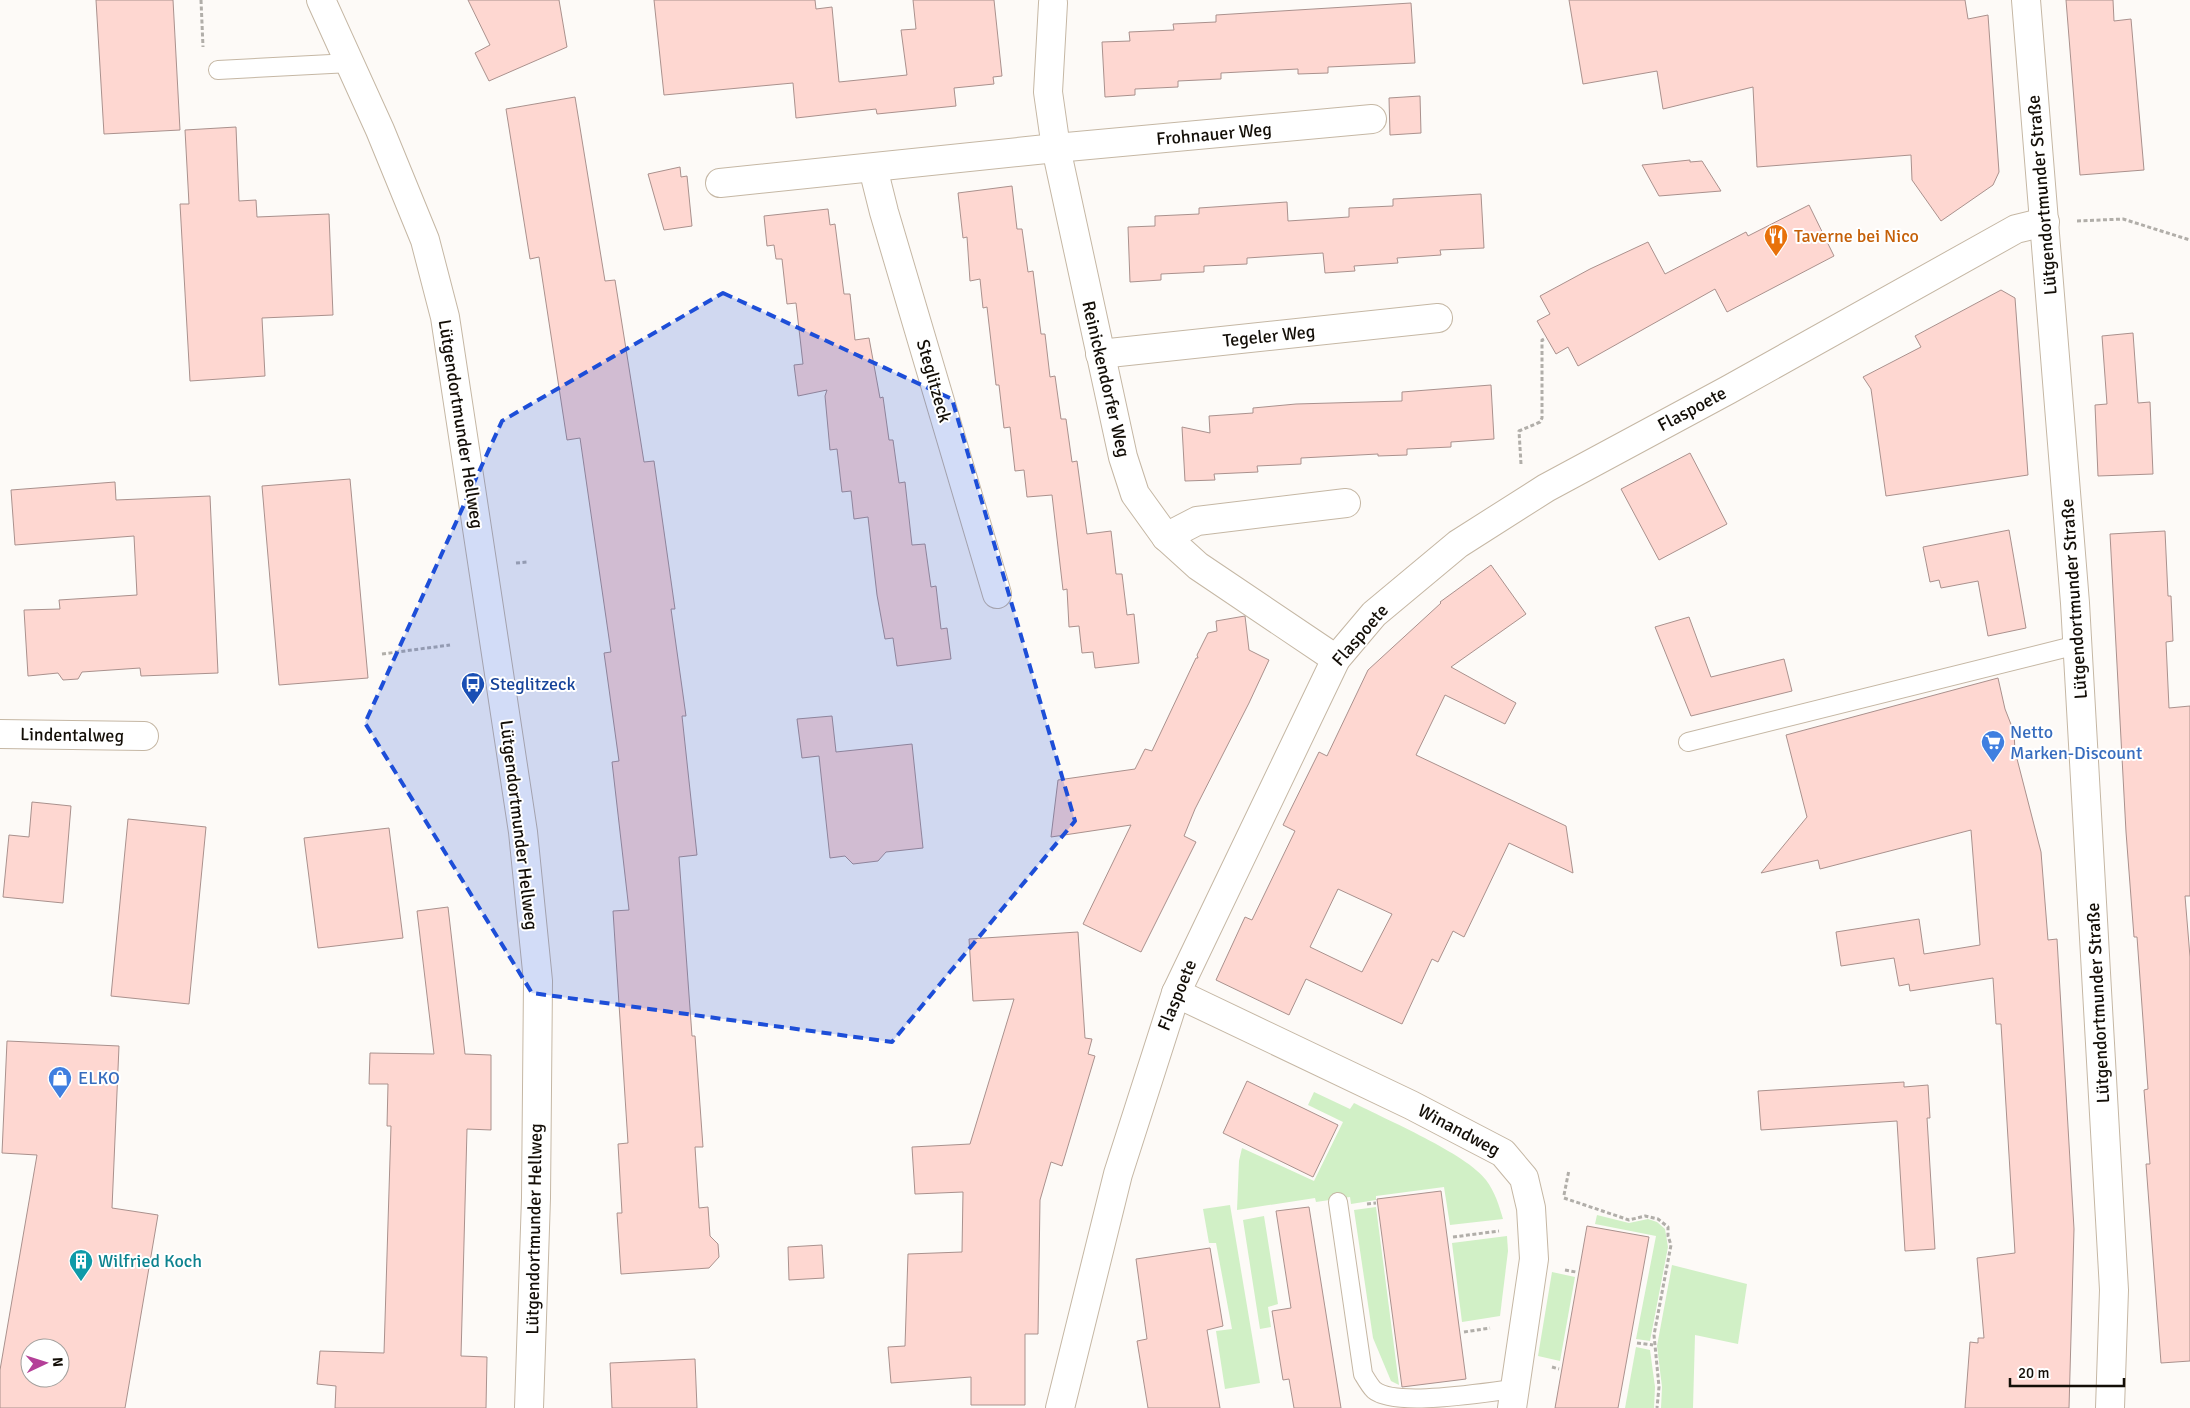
<svg xmlns="http://www.w3.org/2000/svg" width="2190" height="1408" font-family="Signika,sans-serif">
	<style>
		.green { fill: #d1f0c6 }
		.building { fill: #fed7d1; stroke: #aa918d; fill-rule: evenodd }
		.lines { fill: none; stroke-linecap: round; stroke-linejoin: round }
		.lane-casing { stroke: #c5b7a4; stroke-width: 20 }
		.street-casing { stroke: #c5b7a4; stroke-width: 30 }
		.secondary-casing { stroke: #c5b7a4; stroke-width: 30 }
		.path { stroke: #b1aea9; stroke-width: 3; stroke-dasharray: 4 2.5; stroke-linecap: butt }
		.lane { stroke: #fff; stroke-width: 18 }
		.street { stroke: #fff; stroke-width: 28 }
		.secondary { stroke: #fff; stroke-width: 28 }
		.marked { fill: #1d4ed8; fill-opacity: 0.2; stroke: #1d4ed8; stroke-width: 4; stroke-dasharray: 10 6; stroke-linejoin: round }
		.labels { text-anchor: middle; stroke-width: 4; stroke-linejoin: round; paint-order: stroke }
		.street-label { font-size: 18px; fill: #130e07; stroke: #fff }
		.food-label { font-size: 18px; fill: #c56008; stroke: #fff; text-anchor: start }
		.transit-label { font-size: 18px; fill: #164399; stroke: #fff; text-anchor: start }
		.shop-label { font-size: 18px; fill: #366cbe; stroke: #fff; text-anchor: start }
		.culture-label { font-size: 18px; fill: #0d838f; stroke: #fff; text-anchor: start }
	</style>
	<rect width="100%" height="100%" fill="#fdfaf7"/>
	<g class="green">
		<path d="M1314,1092L1350,1109L1354,1103C1385,1119 1467,1154 1486,1180C1495,1192 1499,1205 1503,1219L1450,1225L1444,1187L1376,1196V1200L1351,1204L1350,1197L1316,1202L1315,1198L1237,1210L1239,1161L1242,1148L1314,1181L1343,1122L1308,1105Z"/>
		<polygon points="1230,1205 1260,1383 1225,1389 1216,1331 1232,1329 1216,1243 1209,1243 1203,1209"/>
		<polygon points="1376,1207 1399,1385 1391,1381 1373,1338 1354,1210"/>
		<polygon points="1597,1215 1629,1223 1648,1219 1657,1222 1665,1229 1668,1247 1650,1341 1636,1339 1656,1236 1595,1224"/>
		<polygon points="1264,1216 1278,1304 1268,1307 1271,1327 1260,1329 1243,1220"/>
		<polygon points="1507,1236 1508,1251 1500,1316 1462,1322 1452,1243"/>
		<polygon points="1672,1265 1747,1284 1738,1344 1695,1335 1693,1408 1661,1408 1662,1387 1657,1346"/>
		<polygon points="1552,1272 1575,1277 1560,1361 1538,1356"/>
		<polygon points="1636,1347 1650,1350 1655,1387 1654,1408 1625,1408"/>
	</g>
	<g class="building">
		<polygon points="96,0 173,0 180,130 104,134"/>
		<polygon points="468,0 559,0 567,47 489,81 475,53 490,45"/>
		<polygon points="654,0 815,0 816,9 832,7 839,82 907,75 901,30 916,29 913,0 994,0 1002,76 993,77 994,84 954,88 956,106 877,114 876,109 796,118 793,83 664,95"/>
		<polygon points="1569,0 1965,0 1968,19 1988,15 1999,172 1993,185 1941,221 1912,180 1911,155 1757,167 1753,87 1663,109 1657,71 1583,84"/>
		<polygon points="2066,0 2113,0 2114,21 2131,19 2144,170 2080,175"/>
		<polygon points="1411,3 1415,63 1328,67 1328,73 1298,74 1298,69 1221,73 1221,79 1178,81 1178,87 1135,89 1135,95 1105,97 1102,42 1130,41 1129,32 1174,30 1173,24 1216,22 1216,15"/>
		<polygon points="1420,96 1421,133 1390,135 1389,98"/>
		<polygon points="575,97 605,281 615,280 644,462 654,461 675,609 671,609 686,716 682,716 697,855 679,857 692,1036 695,1036 703,1147 695,1147 699,1208 708,1207 710,1236 718,1244 719,1257 709,1268 621,1274 617,1213 622,1213 618,1144 628,1143 613,911 629,910 612,762 619,761 604,653 611,652 580,438 567,440 539,257 530,259 506,109"/>
		<polygon points="236,127 239,201 256,200 257,217 329,214 333,315 262,318 265,376 190,381 180,204 189,204 185,130"/>
		<polygon points="1690,160 1690,162 1702,161 1721,191 1659,196 1642,165"/>
		<polygon points="680,167 681,177 687,176 692,226 664,230 648,174"/>
		<polygon points="1012,186 1017,229 1022,229 1028,272 1033,271 1041,334 1045,334 1050,377 1055,376 1061,419 1066,419 1072,462 1077,461 1087,534 1111,531 1116,574 1122,574 1127,615 1134,614 1139,663 1095,668 1093,652 1082,653 1079,626 1069,627 1067,589 1063,590 1052,495 1027,497 1024,470 1015,471 1010,427 1004,428 999,385 996,385 987,307 983,308 980,279 970,281 967,237 963,238 958,193"/>
		<polygon points="1481,194 1484,248 1440,250 1441,255 1397,258 1398,263 1354,266 1355,271 1325,273 1323,253 1247,258 1247,264 1204,266 1204,272 1161,274 1161,280 1130,282 1128,227 1155,226 1155,216 1199,214 1199,208 1287,202 1288,221 1349,217 1349,208 1393,206 1393,199"/>
		<polygon points="1809,205 1834,256 1727,312 1715,289 1578,366 1568,347 1556,354 1537,321 1550,314 1540,296 1590,269 1648,242 1665,274 1746,232 1748,236"/>
		<polygon points="828,209 830,225 835,224 844,294 850,294 855,340 869,338 880,398 883,397 889,440 893,440 899,483 905,482 912,545 925,544 931,587 936,586 941,629 947,628 951,659 897,666 893,638 885,639 877,595 868,517 854,519 851,491 842,492 837,449 830,450 825,396 827,390 798,396 794,365 803,364 796,303 787,304 782,259 776,259 774,245 767,246 764,216"/>
		<polygon points="2001,290 2015,298 2028,475 1886,496 1871,389 1863,377 1921,347 1915,336"/>
		<polygon points="2133,333 2138,403 2150,402 2153,474 2098,476 2095,405 2107,404 2102,336"/>
		<polygon points="1491,385 1494,439 1451,442 1451,447 1407,449 1407,455 1378,456 1378,454 1301,458 1301,464 1257,466 1258,472 1214,474 1215,480 1185,481 1182,427 1210,433 1209,416 1253,413 1253,408 1296,404 1402,401 1402,392"/>
		<polygon points="1690,453 1727,524 1659,560 1621,489"/>
		<polygon points="350,479 368,678 279,685 262,486"/>
		<polygon points="115,482 116,500 210,496 218,673 141,676 140,668 82,672 78,679 63,680 58,673 28,676 24,610 60,609 59,600 137,595 134,536 15,545 11,490"/>
		<polygon points="2009,530 2026,628 1988,636 1978,581 1941,588 1939,580 1930,582 1923,547"/>
		<polygon points="2165,531 2168,596 2171,596 2173,641 2166,642 2169,708 2190,706 2190,896 2185,896 2190,957 2190,1361 2161,1363 2146,1164 2150,1164 2144,1090 2148,1089 2137,937 2134,937 2126,832 2110,534"/>
		<path d="M1491,565L1526,614L1451,667L1516,703L1505,724L1445,695L1416,755L1566,826L1573,873L1509,843L1464,937L1453,931L1438,962L1432,959L1402,1024L1306,979L1289,1015L1216,980L1245,917L1252,920L1295,831L1283,825L1319,752L1327,756L1368,670L1441,603L1440,602ZM1338,889L1392,914L1362,972L1310,947Z"/>
		<polygon points="1245,616 1249,650 1269,660 1249,703 1195,809 1184,836 1196,842 1141,952 1083,924 1131,825 1051,837 1058,780 1135,769 1145,749 1152,751 1196,658 1198,658 1197,655 1208,633 1217,631 1216,621"/>
		<polygon points="1689,617 1711,677 1784,659 1792,691 1691,716 1655,627"/>
		<polygon points="1998,678 2005,709 2014,732 2015,751 2041,852 2048,940 2057,939 2074,1229 2069,1408 1965,1408 1970,1342 1978,1343 1978,1338 1984,1338 1977,1258 2015,1253 2001,1024 1996,1024 1993,978 1910,991 1909,984 1899,986 1894,958 1841,966 1836,932 1919,919 1924,954 1980,945 1971,830 1820,869 1818,860 1761,873 1807,817 1786,735"/>
		<polygon points="832,716 836,752 912,744 923,848 886,852 878,861 853,864 845,856 830,858 819,756 802,758 797,719"/>
		<polygon points="32,802 71,806 63,903 3,897 9,835 29,837"/>
		<polygon points="128,819 206,827 189,1004 111,996"/>
		<polygon points="389,828 403,938 318,948 304,838"/>
		<polygon points="448,907 465,1054 491,1055 491,1130 467,1129 461,1356 487,1357 486,1408 335,1408 336,1386 317,1384 320,1351 384,1353 391,1126 387,1126 388,1084 369,1084 370,1053 434,1054 417,911"/>
		<polygon points="1078,932 1085,1038 1092,1039 1088,1054 1095,1056 1062,1166 1051,1162 1040,1200 1038,1334 1025,1334 1025,1405 971,1405 971,1377 891,1383 888,1347 905,1346 908,1254 962,1252 963,1192 915,1194 912,1147 970,1144 1014,999 973,1001 969,939"/>
		<path d="M7,1041L119,1046L112,1208L158,1215L125,1408H0V1370L37,1155L2,1153ZM30,1348H60V1378H30Z"/>
		<polygon points="1247,1081 1338,1125 1313,1177 1223,1133"/>
		<polygon points="1904,1082 1904,1087 1928,1085 1930,1118 1927,1118 1935,1249 1905,1251 1897,1121 1761,1130 1758,1091"/>
		<polygon points="1441,1191 1466,1379 1402,1387 1377,1199"/>
		<polygon points="1309,1207 1341,1408 1294,1408 1289,1379 1283,1380 1272,1311 1291,1308 1276,1211"/>
		<polygon points="1587,1226 1649,1237 1618,1408 1555,1408"/>
		<polygon points="822,1245 824,1278 789,1280 788,1247"/>
		<polygon points="1210,1248 1223,1326 1207,1330 1220,1408 1148,1408 1137,1341 1147,1339 1136,1259"/>
		<polygon points="695,1359 697,1408 612,1408 610,1363"/>
	</g>
	<g class="lines">
		<g class="lane-casing">
			<g id="lane">
				<polyline points="218,70 350,63"/>
				<polyline points="1688,742 2077,645"/>
				<path d="M1338,1202L1363,1374C1366,1379 1370,1386 1374,1390C1396,1408 1485,1392 1515,1389"/>
			</g>
		</g>
		<g class="street-casing">
			<g id="street">
				<polyline points="1053,3 1048,92 1056,148 1123,457 1135,494 1166,537 1198,566 1336,659"/>
				<polyline points="873,168 884,212 997,594"/>
				<polyline points="720,183 1056,148 1372,119"/>
				<polyline points="1100,354 1438,318"/>
				<polyline points="1166,537 1197,521 1346,503"/>
				<polyline points="0,734 144,736"/>
				<polyline points="1176,993 1411,1105 1503,1153 1524,1178 1531,1208 1534,1259 1512,1408"/>
				<polyline points="1060,1408 1118,1174 1176,993 1336,659 1374,614 1458,544 1546,488 1728,390 2016,229 2045,222"/>
			</g>
		</g>
		<g class="secondary-casing">
			<g id="secondary">
				<polyline points="321,0 380,130 425,240 445,317 523,832 538,981 536,1198 529,1408"/>
				<polyline points="2026,0 2075,603 2114,1290 2110,1408"/>
			</g>
		</g>
		<g class="path">
			<polyline points="201,0 203,47"/>
			<polyline points="2077,221 2123,219 2190,240"/>
			<polyline points="1521,464 1519,431 1540,422 1542,418 1542,340 1546,338"/>
			<polyline points="516,563 527,562"/>
			<polyline points="382,654 450,645"/>
			<polyline points="1564,1195 1569,1170"/>
			<polyline points="1564,1198 1629,1220 1645,1216 1658,1219 1668,1227 1668,1236 1671,1245 1654,1335 1659,1387 1657,1408"/>
			<polyline points="1367,1204 1376,1203"/>
			<polyline points="1453,1237 1499,1231"/>
			<polyline points="1565,1270 1576,1272"/>
			<polyline points="1464,1332 1490,1328"/>
			<polyline points="1637,1343 1653,1345"/>
			<polyline points="1552,1367 1559,1369"/>
		</g>
		<use href="#lane" class="lane"/>
		<use href="#street" class="street"/>
		<use href="#secondary" class="secondary"/>
	</g>
	<path class="marked" d="M723,293L952,399L1075,821L892,1042L532,993L365,723L502,421Z"/>
	<defs>
		<g id="restaurant-pin" transform="scale(1.25)"><path d="M0 17L-7.5 6A9.5 9.5 0 1 1 7.5 6Z" fill="#e8710a" stroke="#fff"/><path d="M-5-6h1v4h1v-4h1v4h1v-4h1v5L-1.5 .5V6h-2V.5L-5-1ZM5-6V6H3V1.5H1.5Q1.5-4 5-6Z" fill="#fff"/></g>
		<g id="bus-pin" transform="scale(1.25)"><path d="M0 17L-7.5 6A9.5 9.5 0 1 1 7.5 6Z" fill="#1a4fb4" stroke="#fff"/><path d="M-5-6H5V4H4V6H2V4H-2V6H-4V4H-5ZM-3.5-4V0h7V-4ZM-3.5 1.2v1.5H-2V1.2ZM2 1.2v1.5H3.5V1.2Z" fill="#fff"/></g>
		<g id="supermarket-pin" transform="scale(1.25)"><path d="M0 17L-7.5 6A9.5 9.5 0 1 1 7.5 6Z" fill="#3f7fe0" stroke="#fff"/><path d="M-6-5.5h2.5l.6 2H6L4.5 2H-2.5L-4.4-4H-6ZM-1.5 3.2a1.3 1.3 0 1 0 .1 0ZM3 3.2a1.3 1.3 0 1 0 .1 0Z" fill="#fff"/></g>
		<g id="shop-pin" transform="scale(1.25)"><path d="M0 17L-7.5 6A9.5 9.5 0 1 1 7.5 6Z" fill="#3f7fe0" stroke="#fff"/><path d="M-5-2.5h2.3a2.7 3.5 0 0 1 5.4 0H5L5.5 6h-11ZM-1.5-2.5h3a1.5 2.3 0 0 0-3 0Z" fill="#fff"/></g>
		<g id="building-pin" transform="scale(1.25)"><path d="M0 17L-7.5 6A9.5 9.5 0 1 1 7.5 6Z" fill="#0f9aa8" stroke="#fff"/><path d="M-4-6H4V6H1V3H-1V6H-4ZM-2.5-4.3h1.7v1.8h-1.7ZM.8-4.3h1.7v1.8H.8ZM-2.5-1h1.7V.8h-1.7ZM.8-1h1.7V.8H.8Z" fill="#fff"/></g>
	</defs>
	<g fill-rule="evenodd">
		<use href="#restaurant-pin" x="1776" y="236"/>
		<use href="#bus-pin" x="473" y="684"/>
		<use href="#supermarket-pin" x="1993" y="742"/>
		<use href="#shop-pin" x="60" y="1078"/>
		<use href="#building-pin" x="81" y="1261"/>
	</g>
	<g class="labels">
		<g class="street-label">
			<text transform="translate(1214 134) rotate(-5)" y="6">Frohnauer Weg</text>
			<text transform="translate(2042 195) rotate(-95)" y="6">Lütgendortmunder Straße</text>
			<text transform="translate(1269 336) rotate(-6)" y="6">Tegeler Weg</text>
			<text transform="translate(1106 379) rotate(77)" y="6">Reinickendorfer Weg</text>
			<text transform="translate(934 381) rotate(74)" y="6">Steglitzeck</text>
			<text transform="translate(1692 409) rotate(-28)" y="6">Flaspoete</text>
			<text transform="translate(461 424) rotate(81)" y="6">Lütgendortmunder Hellweg</text>
			<text transform="translate(2074 599) rotate(-94)" y="6">Lütgendortmunder Straße</text>
			<text transform="translate(1360 635) rotate(-49)" y="6">Flaspoete</text>
			<text transform="translate(72 735) rotate(1)" y="6">Lindentalweg</text>
			<text transform="translate(519 825) rotate(83)" y="6">Lütgendortmunder Hellweg</text>
			<text transform="translate(1177 995) rotate(-68)" y="6">Flaspoete</text>
			<text transform="translate(2098 1003) rotate(-93)" y="6">Lütgendortmunder Straße</text>
			<text transform="translate(1459 1130) rotate(28)" y="6">Winandweg</text>
			<text transform="translate(534 1229) rotate(-89)" y="6">Lütgendortmunder Hellweg</text>
		</g>
		<g class="food-label">
			<text x="1794" y="242">Taverne bei Nico</text>
		</g>
		<g class="transit-label">
			<text x="490" y="690">Steglitzeck</text>
		</g>
		<g class="shop-label">
			<text x="2010" y="738">Netto<tspan x="2010" dy="21">Marken-Discount</tspan></text>
			<text x="78" y="1084">ELKO</text>
		</g>
		<g class="culture-label">
			<text x="98" y="1267">Wilfried Koch</text>
		</g>
	</g>
	<g transform="translate(45 1363) rotate(86)"><circle r="24" fill="#ffffff" stroke="#a19f9c"/>
	<path d="M0-4L9 19L0 12L-9 19Z" fill="#b43f98"/>
	<text y="-8" font-size="14" font-weight="bold" text-anchor="middle" fill="#130e07">N</text>
	</g>
	<path d="M2010 1378v8h114v-8" fill="none" stroke="#130e07" stroke-width="2.5"/>
	<text x="2018" y="1378" font-size="15" fill="#130e07" stroke="#ffffff" stroke-width="4" paint-order="stroke">20 m</text>
</svg>
